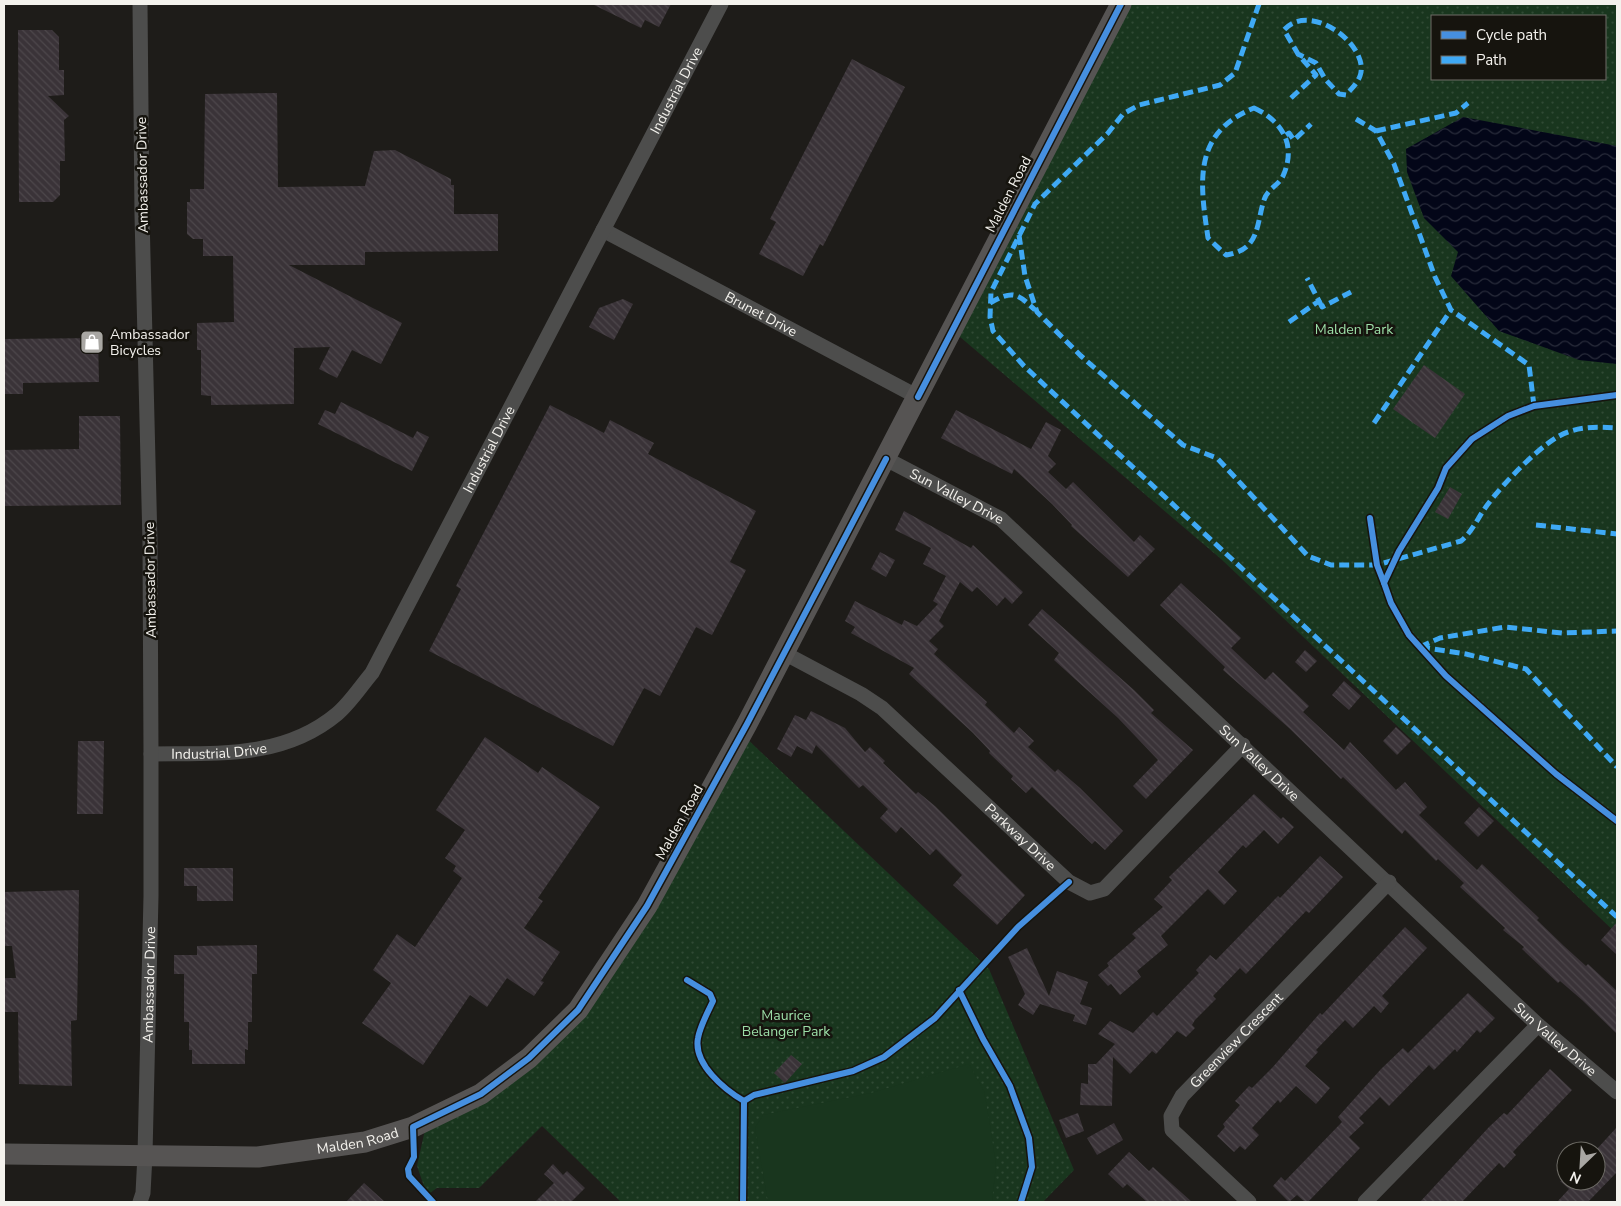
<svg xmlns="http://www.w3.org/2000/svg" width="1621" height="1206" font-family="'Nunito Sans',sans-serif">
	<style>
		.green { fill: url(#green-dots); fill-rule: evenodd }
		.pitch { fill: #19361e }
		.water { fill: url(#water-waves) }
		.building { fill: url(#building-back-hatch) }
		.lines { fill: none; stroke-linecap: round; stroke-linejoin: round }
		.minor { stroke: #4d4d4c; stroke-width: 15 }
		.secondary { stroke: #565453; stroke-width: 21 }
		.quiet { stroke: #3fa9f5; stroke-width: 5; stroke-dasharray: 10 5; stroke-linecap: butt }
		.cycleway-casing { stroke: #16140e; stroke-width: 9 }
		.cycleway { stroke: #468fdf; stroke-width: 6 }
		.labels { text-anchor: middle; stroke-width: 5; stroke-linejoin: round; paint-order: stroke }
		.street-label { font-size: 14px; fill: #f4f2ed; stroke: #16140e }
		.park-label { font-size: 14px; fill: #9cdea7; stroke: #16140e }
		.poi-label { font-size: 14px; fill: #f4f2ed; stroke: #16140e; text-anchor: start }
	</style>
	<defs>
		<pattern id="green-dots" width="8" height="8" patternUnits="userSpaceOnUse" patternTransform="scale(1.25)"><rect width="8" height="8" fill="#19361e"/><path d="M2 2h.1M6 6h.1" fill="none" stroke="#304a34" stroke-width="1.8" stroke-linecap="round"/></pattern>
		<pattern id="water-waves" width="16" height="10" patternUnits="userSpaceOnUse" patternTransform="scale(1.25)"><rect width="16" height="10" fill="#030618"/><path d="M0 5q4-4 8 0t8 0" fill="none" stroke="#282b3a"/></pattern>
		<pattern id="building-back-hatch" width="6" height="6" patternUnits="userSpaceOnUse" patternTransform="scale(1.25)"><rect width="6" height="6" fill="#3a3338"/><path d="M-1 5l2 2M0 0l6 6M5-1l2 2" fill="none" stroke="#4d474b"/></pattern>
	</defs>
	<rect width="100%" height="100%" fill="#1e1c19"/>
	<g class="green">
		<path d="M1123,4H1617V934L1221,559L953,331ZM1432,16H1605V79H1432Z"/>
		<polygon points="742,734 989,969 1074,1170 1043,1202 621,1202 542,1126 479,1188 437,1188 427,1195 417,1166 428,1116 496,1084 561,1028"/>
	</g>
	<polygon class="pitch" points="969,1064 984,1091 990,1125 996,1165 992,1202 768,1202 755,1128 763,1115 871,1093"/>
	<polygon class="water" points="1463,117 1617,146 1617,364 1579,360 1499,331 1451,276 1458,252 1424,218 1407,172 1406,149"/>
	<g class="building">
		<polygon points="592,4 671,4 659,27 645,20 641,28"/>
		<polygon points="18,30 52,30 59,37 59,70 64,70 64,95 48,96 69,116 64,120 65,161 60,161 60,195 53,202 19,202"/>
		<polygon points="852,59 905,87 823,246 820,244 803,276 759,254 776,222 770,219"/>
		<polygon points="277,93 278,187 365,186 374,151 395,150 451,179 451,185 454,185 454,214 498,214 498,251 365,252 365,265 289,265 402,323 381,364 352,350 337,378 319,369 330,347 294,348 294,404 211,405 211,396 201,395 201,350 197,350 197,323 234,322 233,256 203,256 203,239 193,239 187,234 187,202 190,202 190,189 204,189 205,94"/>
		<polygon points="623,299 633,304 614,340 589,327 599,308"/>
		<polygon points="98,338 99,382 23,383 23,394 4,394 4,339"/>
		<polygon points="1424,365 1465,394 1435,438 1393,409"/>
		<polygon points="341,402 413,438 417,431 429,437 412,471 318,424 325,410 335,414"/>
		<polygon points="550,405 604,433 610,420 654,443 648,454 756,511 730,562 746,570 712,635 696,627 660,696 644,688 613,746 429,651 461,589 456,586"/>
		<polygon points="956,410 1031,449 1046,422 1061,430 1048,456 1056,464 1048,472 1066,489 1073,482 1134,542 1140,535 1155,549 1128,577 1071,526 1072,525 1052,504 1014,469 1012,474 941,438"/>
		<polygon points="79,416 120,416 121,505 4,506 4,450 79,449"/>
		<polygon points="1450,487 1462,494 1448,519 1435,512"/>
		<polygon points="904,511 971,548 973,545 1023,592 1012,604 1005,597 997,606 977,587 972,592 960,582 939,621 944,626 929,641 938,649 934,654 987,702 985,705 1014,733 1019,727 1034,741 1028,747 1055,772 1058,769 1080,788 1123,831 1105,850 1095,841 1092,844 1032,787 1026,793 1011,779 1013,776 989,753 990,751 973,733 909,674 914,668 851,633 855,627 845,621 855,601 902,625 904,620 917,626 938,604 933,601 946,576 923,564 931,548 895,530"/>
		<polygon points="880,552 895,560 886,577 871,569"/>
		<polygon points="1181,583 1241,638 1231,648 1265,680 1273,672 1309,706 1303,712 1344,750 1350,742 1396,790 1405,782 1427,807 1419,815 1477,870 1482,864 1539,918 1537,920 1564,946 1586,966 1588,964 1617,991 1617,1034 1582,1000 1560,981 1558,983 1522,949 1524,947 1503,930 1505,928 1460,887 1464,883 1438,859 1436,861 1405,830 1402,834 1343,777 1341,779 1330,768 1289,728 1223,670 1225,667 1160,605"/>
		<polygon points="1042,609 1134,690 1154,710 1151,713 1193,750 1146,799 1133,786 1158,760 1118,718 1054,660 1059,653 1028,625"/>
		<polygon points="1305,650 1317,661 1306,672 1295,662"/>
		<polygon points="1344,681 1361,696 1349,710 1332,695"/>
		<polygon points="811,711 845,728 865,752 870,747 885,761 883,763 916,794 918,792 935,806 1025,895 997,925 953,885 962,875 936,849 930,855 901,827 896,833 880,818 888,809 863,785 859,788 816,745 812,754 797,746 791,757 777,749 795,715 806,720"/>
		<polygon points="1396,727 1411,741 1397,755 1383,741"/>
		<polygon points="485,737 538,773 542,767 600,807 538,898 543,901 524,928 560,952 541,981 544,982 534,996 507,978 487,1007 470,995 423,1065 362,1023 391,983 373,970 397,934 415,947 462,878 453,871 456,866 445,858 465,830 436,810"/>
		<polygon points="78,741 104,741 103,814 77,814"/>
		<polygon points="1254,794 1281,819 1283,817 1294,827 1278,844 1264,830 1246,848 1243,845 1218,872 1237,891 1224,905 1208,889 1161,936 1168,945 1137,971 1141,977 1120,995 1111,984 1108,986 1098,975 1109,966 1107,963 1136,938 1132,934 1163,907 1154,899 1172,880 1169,877"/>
		<polygon points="1479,807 1494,821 1478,837 1464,823"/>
		<polygon points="1320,856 1343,877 1309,913 1306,911 1246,974 1240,968 1213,996 1216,999 1195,1020 1192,1025 1195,1028 1186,1037 1177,1031 1156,1054 1152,1051 1130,1074 1113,1057 1112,1106 1080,1105 1081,1083 1088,1084 1088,1064 1096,1064 1115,1044 1098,1034 1110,1021 1133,1033 1153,1012 1157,1016 1199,973 1196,970 1210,955 1216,960 1278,896 1280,898"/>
		<polygon points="184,868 233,868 233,901 197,901 197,886 184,886"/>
		<polygon points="79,890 77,1020 71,1021 72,1086 19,1084 18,1012 4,1012 4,978 16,978 12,946 4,946 4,892"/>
		<polygon points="1617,922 1617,955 1601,940"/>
		<polygon points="1405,927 1427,948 1382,996 1389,1003 1381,1013 1374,1006 1353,1028 1345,1020 1316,1050 1318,1052 1305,1066 1330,1088 1316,1104 1296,1086 1280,1103 1278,1100 1252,1128 1259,1135 1245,1150 1240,1146 1234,1152 1217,1136 1225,1127 1223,1124 1240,1105 1235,1101 1249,1086 1252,1088 1272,1068 1320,1013 1322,1015"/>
		<polygon points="257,945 257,974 252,974 252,1022 248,1022 248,1050 245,1049 245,1064 192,1064 192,1050 189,1050 189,1022 184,1022 184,974 174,974 174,955 197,955 197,946"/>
		<polygon points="1027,948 1049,996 1057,971 1088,982 1080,1004 1092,1008 1086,1025 1073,1021 1075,1015 1040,1004 1033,1015 1018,1005 1025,994 1008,957"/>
		<polygon points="1468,993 1495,1018 1480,1033 1477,1030 1457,1052 1455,1049 1434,1070 1429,1065 1389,1106 1380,1097 1359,1118 1364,1123 1349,1137 1360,1148 1308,1202 1305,1202 1297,1195 1289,1202 1273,1186 1281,1177 1285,1181 1342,1122 1338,1117 1381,1069 1403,1048 1408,1053"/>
		<polygon points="791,1055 802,1064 785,1083 774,1073"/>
		<polygon points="1550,1069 1572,1090 1513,1152 1516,1155 1504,1168 1499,1163 1462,1202 1420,1202 1489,1127 1504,1113 1507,1115"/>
		<polygon points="1078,1113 1084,1131 1066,1138 1059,1120"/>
		<polygon points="1114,1123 1123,1140 1097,1155 1087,1138"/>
		<polygon points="1617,1127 1617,1172 1588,1202 1557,1202 1569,1189 1560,1181 1596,1181 1596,1150"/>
		<polygon points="1129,1152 1149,1171 1153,1167 1192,1202 1147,1202 1127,1184 1123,1188 1108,1174"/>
		<polygon points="553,1164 563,1175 567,1171 585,1188 571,1202 535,1202 554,1183 544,1174"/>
		<polygon points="364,1183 385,1202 346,1202"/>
	</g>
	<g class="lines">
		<g class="minor">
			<path id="s1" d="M603,230L918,397"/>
			<path id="s2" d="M886,459L1001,519L1538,1025L1617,1092"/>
			<path id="s3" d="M784,653L861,694L882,708L1069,882L1090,893L1104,889L1243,745"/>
			<path id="s4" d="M151,754C217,753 283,759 337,714C350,703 361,686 372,673L721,4"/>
			<path id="s5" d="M140,1202L143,1193L145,1155L151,896V754L150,543L142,215L140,4"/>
			<path id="s6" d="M1249,1202L1172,1130L1171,1116L1182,1096L1389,882"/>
			<polyline points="1365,1202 1538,1025"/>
		</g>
		<path class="secondary" id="s7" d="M4,1154L258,1157L365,1142L413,1127L481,1094L529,1058L578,1010L647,906L747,724L1121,4"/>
		<g class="quiet">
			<polyline points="1259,4 1235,73 1220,85 1139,105 1123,114 1108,133 1035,204 991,292 990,317 993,331 1024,366 1617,917"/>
			<path d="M1291,98L1316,75L1298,54L1284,30C1310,0 1371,46 1360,76C1357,84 1351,89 1346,95L1339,94L1325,79L1316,63L1298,54"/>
			<path d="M1254,108C1282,121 1297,145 1283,176C1279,185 1267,189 1264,200C1256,225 1260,250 1226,255L1208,238C1200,183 1192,133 1254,108Z"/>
			<polyline points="1356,119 1376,131 1394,164 1435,277 1451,310 1529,365 1534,406"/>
			<polyline points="1376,131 1456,113 1468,103"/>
			<polyline points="1286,135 1289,133 1294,140 1311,124"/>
			<path d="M1019,235L1025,276L1037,312L1081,356L1183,445L1217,458L1308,556L1331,565H1377L1461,541C1473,531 1478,517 1488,504C1502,485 1545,439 1568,432C1585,426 1600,427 1617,428"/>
			<polyline points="1319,301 1322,307 1351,292"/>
			<path d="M990,303C1013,290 1017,293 1035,310"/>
			<polyline points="1289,322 1319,301 1307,278"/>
			<polyline points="1374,423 1451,310"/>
			<polyline points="1536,525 1617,534"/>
			<polyline points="1420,647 1466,654 1526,669 1617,767"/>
			<polyline points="1420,647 1440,638 1505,627 1562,633 1617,631"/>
		</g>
		<g class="cycleway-casing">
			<g id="cycleway">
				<polyline points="1617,395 1534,406 1508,416 1472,439 1446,468 1438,488 1399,551 1384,583 1391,603 1409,635 1446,676 1556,774 1617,821"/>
				<polyline points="918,397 1121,4"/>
				<polyline points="1370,518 1377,565 1384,583"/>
				<path d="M687,980L710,994L713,1001C708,1012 700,1026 698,1038C693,1064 725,1090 744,1101"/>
				<polyline points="959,990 983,1039 1010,1086 1029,1138 1032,1167 1021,1202"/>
				<polyline points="433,1202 409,1176 408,1169 414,1157 413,1127 481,1094 529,1058 578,1010 647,906 747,724 886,459"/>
				<polyline points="743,1202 744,1101 754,1095 853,1071 884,1057 935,1018 1018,927 1069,882"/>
			</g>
		</g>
		<use href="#cycleway" class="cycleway"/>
	</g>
	<defs>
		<g id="shop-square" transform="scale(1.25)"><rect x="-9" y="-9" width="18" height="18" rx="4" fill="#a9a7a3" stroke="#16140e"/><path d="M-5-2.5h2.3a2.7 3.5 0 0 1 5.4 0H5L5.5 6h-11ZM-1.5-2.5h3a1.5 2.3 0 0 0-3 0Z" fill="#fff"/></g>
	</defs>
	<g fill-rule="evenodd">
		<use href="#shop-square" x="92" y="342"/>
	</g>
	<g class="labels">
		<g class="street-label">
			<text dy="5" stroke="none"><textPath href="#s4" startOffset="906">Industrial Drive</textPath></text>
			<text transform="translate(142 175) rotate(-91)" y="5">Ambassador Drive</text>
			<text transform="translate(1008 194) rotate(-63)" y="5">Malden Road</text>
			<text dy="5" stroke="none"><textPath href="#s1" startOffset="179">Brunet Drive</textPath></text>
			<text dy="5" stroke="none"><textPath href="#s4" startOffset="501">Industrial Drive</textPath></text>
			<text dy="5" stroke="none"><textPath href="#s2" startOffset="80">Sun Valley Drive</textPath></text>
			<text transform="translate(150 580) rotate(-91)" y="5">Ambassador Drive</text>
			<text dy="5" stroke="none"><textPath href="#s4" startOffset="68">Industrial Drive</textPath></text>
			<text dy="5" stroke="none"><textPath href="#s2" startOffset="485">Sun Valley Drive</textPath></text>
			<text transform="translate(679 822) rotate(-61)" y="5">Malden Road</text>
			<text dy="5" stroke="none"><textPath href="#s3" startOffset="302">Parkway Drive</textPath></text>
			<text dy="5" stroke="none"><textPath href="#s5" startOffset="218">Ambassador Drive</textPath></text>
			<text dy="5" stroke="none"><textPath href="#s2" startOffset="890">Sun Valley Drive</textPath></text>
			<text dy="5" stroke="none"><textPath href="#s6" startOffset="220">Greenview Crescent</textPath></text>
			<text dy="5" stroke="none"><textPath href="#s7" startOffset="355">Malden Road</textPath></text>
		</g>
		<g class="park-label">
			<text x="1354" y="334">Malden Park</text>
			<text x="786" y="1020">Maurice<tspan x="786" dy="16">Belanger Park</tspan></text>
		</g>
		<g class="poi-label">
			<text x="110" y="339">Ambassador<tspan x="110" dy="16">Bicycles</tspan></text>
		</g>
	</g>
	<rect width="1621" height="1206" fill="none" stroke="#f4f2ed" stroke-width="10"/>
	<rect x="1431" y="15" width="175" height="65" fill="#16140e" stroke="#6f6d67"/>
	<rect x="1441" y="31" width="25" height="8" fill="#468fdf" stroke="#6f6d67"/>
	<text x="1476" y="40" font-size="15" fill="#f4f2ed">Cycle path</text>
	<rect x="1441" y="56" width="25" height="8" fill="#3fa9f5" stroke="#6f6d67"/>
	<text x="1476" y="65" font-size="15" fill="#f4f2ed">Path</text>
	<g transform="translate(1581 1166) rotate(205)"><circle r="24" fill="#16140e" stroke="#6f6d67"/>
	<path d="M0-4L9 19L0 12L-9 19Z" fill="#a9a7a3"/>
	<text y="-8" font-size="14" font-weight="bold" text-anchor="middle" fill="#f4f2ed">N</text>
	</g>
</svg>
